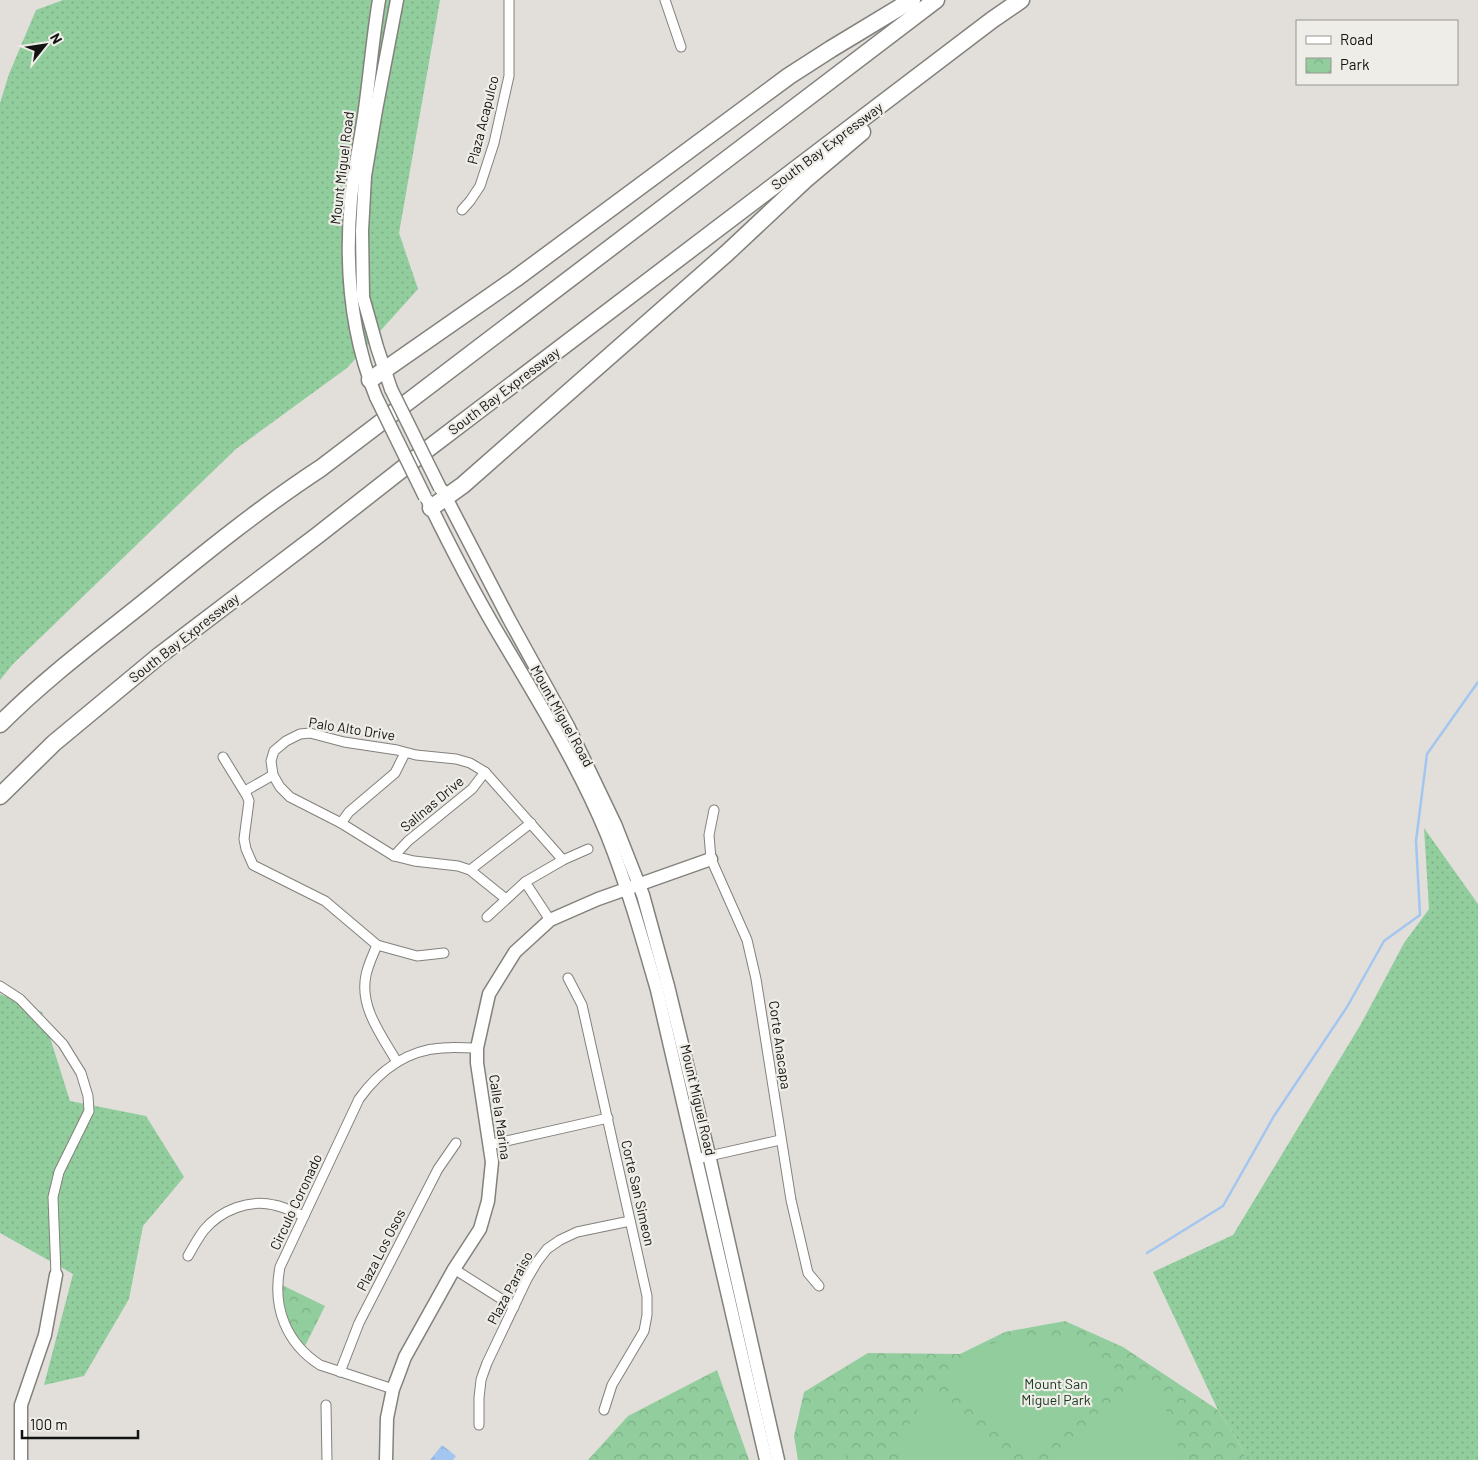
<svg xmlns="http://www.w3.org/2000/svg" width="1478" height="1460" font-family="Barlow,sans-serif">
	<style>
		.grass { fill: url(#grass-dots) }
		.park { fill: url(#park-crowns) }
		.garden { fill: #92cd9d }
		.water { fill: url(#water-ripples) }
		.lines { fill: none; stroke-linecap: round; stroke-linejoin: round }
		.stream { stroke: #a3c6f1; stroke-width: 2.5 }
		.street-casing { stroke: #83817c; stroke-width: 11 }
		.secondary-casing { stroke: #83817c; stroke-width: 15 }
		.highway-casing { stroke: #83817c; stroke-width: 19 }
		.street { stroke: #fff; stroke-width: 9 }
		.secondary { stroke: #fff; stroke-width: 12 }
		.highway { stroke: #fff; stroke-width: 16 }
		.secondary-bridge-casing { stroke: #83817c; stroke-width: 15; stroke-linecap: butt }
		.secondary-bridge { stroke: #fff; stroke-width: 12 }
		.labels { text-anchor: middle; stroke-width: 4.5; stroke-linejoin: round; paint-order: stroke }
		.street-label { font-size: 14px; fill: #131311; stroke: #efede7 }
		.park-label { font-size: 14px; fill: #15361d; stroke: #efede7 }
	</style>
	<defs>
		<pattern id="grass-dots" width="8" height="8" patternUnits="userSpaceOnUse" patternTransform="scale(1.25)"><rect width="8" height="8" fill="#92cd9d"/><path d="M2 2h.1M6 6h.1" fill="none" stroke="#7daf86" stroke-width="1.8" stroke-linecap="round"/></pattern>
		<pattern id="park-crowns" width="20" height="18" patternUnits="userSpaceOnUse" patternTransform="scale(1.25)"><rect width="20" height="18" fill="#92cd9d"/><path d="M2 6a3 3 0 1 1 6 0M12 15a3 3 0 1 1 6 0" fill="none" stroke="#7daf86"/></pattern>
		<pattern id="water-ripples" width="26" height="14" patternUnits="userSpaceOnUse" patternTransform="scale(1.25)"><rect width="26" height="14" fill="#a3c6f1"/><path d="M2 4q2-2 4 0t4 0M15 11q2-2 4 0t4 0" fill="none" stroke="#8ba9ce"/></pattern>
	</defs>
	<rect width="100%" height="100%" fill="#e2dfda"/>
	<g class="grass">
		<polygon points="63,0 440,0 399,233 418,289 347,368 236,449 12,665 0,680 0,103 9,74 36,10"/>
		<polygon points="1424,828 1478,904 1478,1460 1247,1460 1239,1443 1218,1410 1153,1272 1233,1235 1361,1024 1404,943 1429,909"/>
		<polygon points="0,994 42,1012 70,1101 146,1116 184,1177 143,1226 129,1299 84,1376 44,1385 73,1274 0,1233"/>
	</g>
	<g class="park">
		<path d="M282,1285L325,1306L305,1346C288,1330 284,1308 282,1285Z"/>
		<polygon points="1065,1321 1123,1347 1218,1410 1239,1443 1247,1460 798,1460 794,1436 804,1392 868,1353 960,1354 1005,1332"/>
		<polygon points="717,1370 749,1460 588,1460 628,1416"/>
	</g>
	<g class="garden">
		<path d="M1044,1335C1078,1342 1092,1351 1119,1372L1044,1452L1029,1455L947,1379C955,1371 963,1361 972,1354C992,1339 1020,1337 1044,1335Z"/>
		<path d="M1138,1376C1165,1400 1176,1424 1180,1460H1062V1458Z"/>
		<polygon points="937,1390 1010,1460 898,1460 905,1432 921,1404"/>
		<polygon points="838,1446 846,1456 841,1460 821,1460"/>
	</g>
	<polygon class="water" points="442,1445 456,1456 453,1460 430,1460"/>
	<g class="lines">
		<polyline class="stream" points="1147,1253 1223,1206 1274,1116 1347,1007 1384,941 1420,915 1416,841 1427,754 1478,682"/>
		<g class="street-casing">
			<g id="street">
				<polyline points="665,0 681,47"/>
				<polyline points="462,210 470,201 480,186 494,143 498,125 509,76 509,0"/>
				<polyline points="223,757 247,796 249,801 244,839 246,849 253,865 325,901 377,945 417,956 444,953"/>
				<polyline points="245,791 273,775"/>
				<polyline points="714,810 709,835 711,859 747,940 756,979 791,1200 808,1273 819,1286"/>
				<polyline points="341,823 349,812 395,773 405,753"/>
				<polyline points="394,856 408,841 472,789 485,772"/>
				<polyline points="470,870 531,823"/>
				<polyline points="525,882 550,920"/>
				<polyline points="506,899 470,870 458,866 414,861 394,856 341,823 290,797 280,787 273,775 271,761 274,751 286,741 300,734 310,733 344,742 397,750 416,755 456,759 470,763 485,772 563,860"/>
				<polyline points="487,917 525,882 563,860 588,849"/>
				<path d="M377,945C373,955 368,965 366,975C359,1007 382,1036 397,1062"/>
				<polyline points="568,978 582,1005 647,1296 647,1315 644,1331 612,1385 604,1410"/>
				<polyline points="0,986 20,999 63,1044 81,1073 88,1096 89,1111 59,1172 53,1197 56,1275"/>
				<polyline points="489,1145 608,1118"/>
				<polyline points="696,1159 780,1140"/>
				<path d="M188,1256C193,1247 198,1238 204,1230C221,1210 249,1199 274,1205C284,1207 294,1212 304,1216"/>
				<polyline points="454,1269 514,1307"/>
				<polyline points="340,1372 359,1323 438,1169 456,1143"/>
				<path d="M393,1389L320,1365C286,1343 272,1307 280,1267L359,1099C379,1071 407,1050 442,1048C454,1047 466,1048 477,1048"/>
				<polyline points="326,1405 327,1460"/>
				<polyline points="479,1425 479,1398 481,1380 483,1374 487,1363 527,1279 537,1262 547,1249 560,1240 577,1232 630,1221"/>
			</g>
		</g>
		<g class="secondary-casing">
			<g id="secondary">
				<polyline points="391,389 377,347 363,297 362,231 365,176 376,110 397,0"/>
				<path d="M376,397C351,335 345,265 351,199C354,169 361,139 365,109C370,73 373,36 379,0"/>
				<polyline points="442,490 509,619 568,726 615,824 643,895 668,986 709,1155 778,1460"/>
				<path d="M428,501C449,544 471,587 495,628C535,696 577,762 607,835C627,885 642,938 657,990L766,1460"/>
				<polyline points="21,1460 21,1405 45,1335 56,1275"/>
				<polyline points="386,1460 387,1418 393,1389 398,1376 405,1357 454,1269 480,1229 488,1201 492,1162 477,1063 477,1048 489,994 515,952 550,920 598,899 711,859"/>
			</g>
		</g>
		<g class="highway-casing">
			<g id="highway">
				<polyline points="370,380 515,279 789,76 831,49 912,0"/>
				<polyline points="431,508 463,485 727,253 805,180 862,132"/>
				<path d="M0,724C44,680 93,643 142,604C201,556 257,510 321,468L936,0"/>
				<polyline points="0,796 54,743 160,655 318,535 429,448 992,20 1021,0"/>
			</g>
		</g>
		<use href="#street" class="street"/>
		<use href="#secondary" class="secondary"/>
		<use href="#highway" class="highway"/>
		<g class="secondary-bridge-casing">
			<g id="secondary-bridge">
				<polyline points="391,389 440,488"/>
				<polyline points="376,397 425,497"/>
			</g>
		</g>
		<use href="#secondary-bridge" class="secondary-bridge"/>
	</g>
	<g class="labels">
		<g class="street-label">
			<text transform="translate(483 120) rotate(-76)" y="5">Plaza Acapulco</text>
			<text transform="translate(827 146) rotate(-37)" y="5">South Bay Expressway</text>
			<text transform="translate(342 168) rotate(-83)" y="5">Mount Miguel Road</text>
			<text transform="translate(504 391) rotate(-37)" y="5">South Bay Expressway</text>
			<text transform="translate(184 638) rotate(-38)" y="5">South Bay Expressway</text>
			<text transform="translate(562 716) rotate(61)" y="5">Mount Miguel Road</text>
			<text transform="translate(352 729) rotate(9)" y="5">Palo Alto Drive</text>
			<text transform="translate(432 804) rotate(-40)" y="5">Salinas Drive</text>
			<text transform="translate(780 1045) rotate(82)" y="5">Corte Anacapa</text>
			<text transform="translate(698 1100) rotate(77)" y="5">Mount Miguel Road</text>
			<text transform="translate(500 1117) rotate(82)" y="5">Calle la Marina</text>
			<text transform="translate(638 1193) rotate(77)" y="5">Corte San Simeon</text>
			<text transform="translate(296 1202) rotate(-65)" y="5">Circulo Coronado</text>
			<text transform="translate(381 1250) rotate(-63)" y="5">Plaza Los Osos</text>
			<text transform="translate(510 1288) rotate(-62)" y="5">Plaza Paraiso</text>
		</g>
		<g class="park-label">
			<text x="1056" y="1389">Mount San<tspan x="1056" dy="16">Miguel Park</tspan></text>
		</g>
	</g>
	<rect x="1296" y="20" width="162" height="65" fill="#efede7" stroke="#979691"/>
	<rect x="1306" y="36" width="25" height="8" fill="#ffffff" stroke="#979691"/>
	<text x="1340" y="45" font-size="15" fill="#131311">Road</text>
	<rect x="1306" y="58" width="25" height="15" fill="url(#park-crowns)" stroke="#979691"/>
	<text x="1340" y="70" font-size="15" fill="#131311">Park</text>
	<g transform="translate(45 45) rotate(60)" stroke="#efede7" stroke-width="4" paint-order="stroke">
	<path d="M0-4L9 19L0 12L-9 19Z" fill="#131311"/>
	<text y="-8" font-size="14" font-weight="bold" text-anchor="middle" fill="#131311">N</text>
	</g>
	<path d="M22 1430v8h116v-8" fill="none" stroke="#131311" stroke-width="2.5"/>
	<text x="30" y="1430" font-size="15" fill="#131311" stroke="#efede7" stroke-width="4" paint-order="stroke">100 m</text>
</svg>
